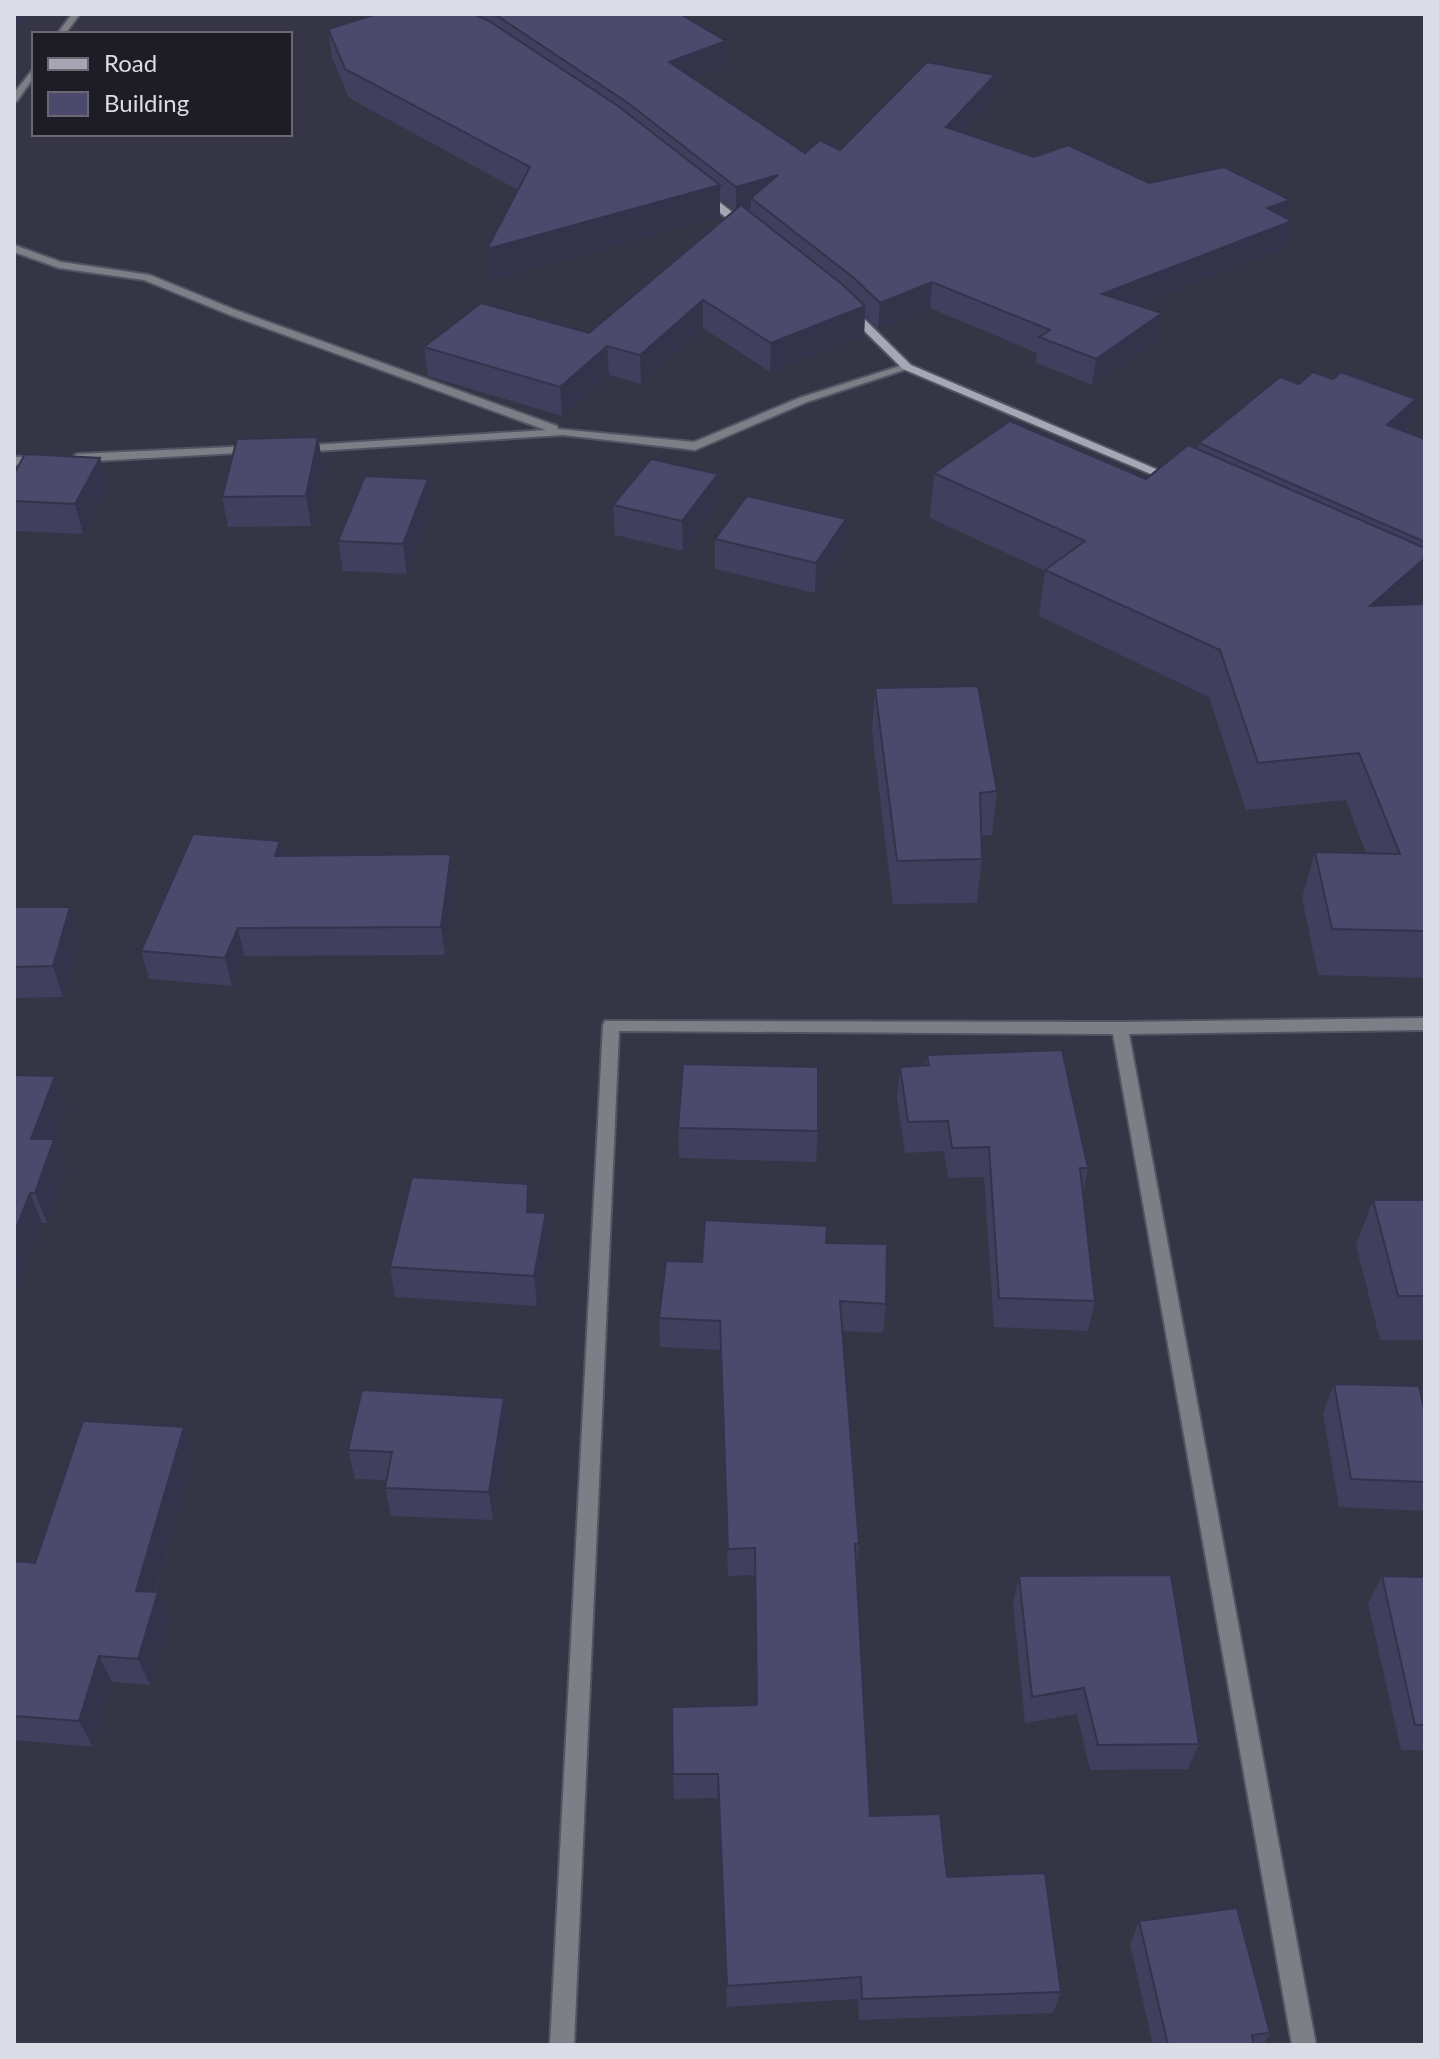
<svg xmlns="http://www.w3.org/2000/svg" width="1439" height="2059" font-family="Lato,sans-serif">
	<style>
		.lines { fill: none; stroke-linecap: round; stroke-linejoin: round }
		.street-casing { stroke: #535363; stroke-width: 4 }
		.secondary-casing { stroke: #535363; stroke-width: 4 }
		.street { fill: #7e7e87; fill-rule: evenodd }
		.secondary { fill: #a6a6b4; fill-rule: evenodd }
		.wall { fill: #403f5d }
		.shaded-wall { fill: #34334c }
		.building { fill: #4b496c; stroke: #34334c; stroke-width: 2 }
	</style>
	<rect width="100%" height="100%" fill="#353546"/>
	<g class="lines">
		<g class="street-casing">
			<g id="street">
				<polygon points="72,14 80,14 65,34 57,34"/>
				<polygon points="34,68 34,77 17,101 14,102 14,93"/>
				<polygon points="14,245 61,262 150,275 238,311 557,426 558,429 694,442 799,398 903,365 913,367 807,402 695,450 563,435 301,452 297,450 297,446 546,430 230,315 144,280 59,268 14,252"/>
				<polygon points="254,446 260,450 258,452 77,462 71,458 77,454"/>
				<polygon points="42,456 48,460 46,463 14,465 14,457"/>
				<polygon points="1425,1018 1425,1030 1129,1034 1316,2045 1292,2045 1113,1034 619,1031 574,2045 550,2045 603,1025 605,1021 1120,1022"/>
			</g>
		</g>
		<g class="secondary-casing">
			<g id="secondary">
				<polygon points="701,194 709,194 750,226 750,230 742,230 701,198"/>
				<polygon points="845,308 853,308 911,365 1182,480 1176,484 1172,483 903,369 845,312"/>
			</g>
		</g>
		<use href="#street" class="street"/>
		<use href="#secondary" class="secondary"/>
	</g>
	<g class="wall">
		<polygon points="377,14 680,14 726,41 726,65 692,77 805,153 840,150 993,99 962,133 1034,157 1149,183 1286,218 1287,247 1136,305 1158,340 1092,385 1036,363 1037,353 930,308 878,329 865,315 864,335 770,372 703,328 641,384 609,375 562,416 428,376 424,347 589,333 734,210 720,199 720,216 490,281 518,190 349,98 332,58 328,29"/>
		<polygon points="1333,379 1416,399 1407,432 1425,439 1425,584 1423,583 1419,597 1410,604 1425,604 1425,978 1318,975 1302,898 1315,852 1366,853 1346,800 1246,810 1209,697 1039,616 1045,571 930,518 934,473 1146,479 1198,449 1199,443"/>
		<polygon points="318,437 323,467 311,526 228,527 222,497"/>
		<polygon points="100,458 107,487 83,534 14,531 14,474"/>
		<polygon points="428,479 431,509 407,574 343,571 338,541"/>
		<polygon points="718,504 683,551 615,535 613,505"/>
		<polygon points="846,519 844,549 815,593 715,569 715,539"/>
		<polygon points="875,688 997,791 992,835 981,836 982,859 977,903 893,904 872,732"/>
		<polygon points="280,841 284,856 451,854 454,882 445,955 244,956 232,986 149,979 141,951"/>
		<polygon points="14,907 80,938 63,997 14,998"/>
		<polygon points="927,1055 1088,1168 1083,1194 1095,1301 1088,1331 994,1327 984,1177 948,1178 944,1151 905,1153 897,1098 900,1067 926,1066"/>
		<polygon points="14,1075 55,1076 66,1107 54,1139 66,1170 47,1223 42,1223 14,1297"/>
		<polygon points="678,1128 818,1131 816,1162 679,1158"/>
		<polygon points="1373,1200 1425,1200 1425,1340 1380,1340 1356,1245"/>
		<polygon points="531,1212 549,1243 537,1306 395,1297 390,1267"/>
		<polygon points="826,1243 886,1304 883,1333 842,1331 859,1544 857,1571 870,1816 947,1877 1061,1992 1053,2013 859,2020 858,1999 727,2007 718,1798 674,1799 673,1774 756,1705 755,1575 728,1576 720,1350 660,1347 659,1318 702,1262"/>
		<polygon points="1334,1384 1425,1414 1425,1511 1339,1507 1323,1413"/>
		<polygon points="504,1398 508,1427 493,1520 391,1516 385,1488 386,1480 355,1479 348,1450"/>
		<polygon points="194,1456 155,1592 158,1592 170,1619 150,1685 112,1682 93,1747 14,1740 14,1561 35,1563"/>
		<polygon points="1019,1576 1199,1744 1188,1769 1090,1770 1077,1714 1025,1723 1013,1604"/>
		<polygon points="1382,1576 1425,1577 1425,1750 1401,1750 1368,1604"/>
		<polygon points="1139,1921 1270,2033 1263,2045 1153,2045 1130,1944"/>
	</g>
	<g class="shaded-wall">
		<polygon points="14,14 32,14 14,30"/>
		<polygon points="726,41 726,65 669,85 669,62"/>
		<polygon points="995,75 993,99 944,152 946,127"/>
		<polygon points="778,175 751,198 751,208 736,212 736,187"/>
		<polygon points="720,185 720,216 490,281 487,249"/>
		<polygon points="1290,200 1284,224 1292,221 1287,247 1098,320 1102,294 1267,208"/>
		<polygon points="932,282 930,308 878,329 880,303"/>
		<polygon points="703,300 703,328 641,384 640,355"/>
		<polygon points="865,306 864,335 770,372 771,343"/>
		<polygon points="1162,313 1158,340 1092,385 1096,359"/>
		<polygon points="607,346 609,375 562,416 560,387"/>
		<polygon points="1416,399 1406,434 1387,425"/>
		<polygon points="318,437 323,467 311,526 306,496"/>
		<polygon points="100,458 107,487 83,534 75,504"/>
		<polygon points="718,474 718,504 683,551 682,521"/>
		<polygon points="428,479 431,509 407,574 403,544"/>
		<polygon points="846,519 844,549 815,593 816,563"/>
		<polygon points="1425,558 1425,576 1419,597 1357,652 1370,606"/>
		<polygon points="280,841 286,869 275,856"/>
		<polygon points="451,854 454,882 445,955 441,927"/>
		<polygon points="70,907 80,938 63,997 53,966"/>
		<polygon points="238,928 244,956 232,986 225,958"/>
		<polygon points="55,1076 66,1107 43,1169 31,1139"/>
		<polygon points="54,1139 66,1170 47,1223 35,1193"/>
		<polygon points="528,1184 531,1214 527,1212"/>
		<polygon points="30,1193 42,1223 14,1297 14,1234"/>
		<polygon points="546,1213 549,1243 537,1306 534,1276"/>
		<polygon points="504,1398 508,1427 493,1520 489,1492"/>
		<polygon points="184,1427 194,1456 147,1618 136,1591"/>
		<polygon points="158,1592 170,1619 150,1685 138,1659"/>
		<polygon points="99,1656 112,1682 93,1747 79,1721"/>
	</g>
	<g class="building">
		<polygon points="377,14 473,14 489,21 618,106 720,185 487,249 530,167 345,69 328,29"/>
		<polygon points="492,14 680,14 726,41 669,62 805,153 820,140 840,150 927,62 995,75 946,127 1034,157 1068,145 1149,183 1224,167 1290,200 1267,208 1292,221 1102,294 1162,313 1096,359 1039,337 1050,330 932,282 880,303 854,278 751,198 778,175 736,187 628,103 499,17"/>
		<polygon points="741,205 842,284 865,306 771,343 703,300 640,355 607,346 560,387 424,347 481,303 589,333"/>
		<polygon points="1313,372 1333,379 1341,372 1416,399 1387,425 1425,439 1425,542 1199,443 1280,377 1299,384"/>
		<polygon points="1010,421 1146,479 1188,445 1425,548 1425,558 1370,606 1425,604 1425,931 1332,929 1315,852 1400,854 1359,753 1258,763 1220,650 1045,570 1085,541 934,473"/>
		<polygon points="318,437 306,496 222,497 237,439"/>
		<polygon points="25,454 100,458 75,504 14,501 14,474"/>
		<polygon points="651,459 718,474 682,521 613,505"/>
		<polygon points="365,476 428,479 403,544 338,541"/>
		<polygon points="747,496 846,519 816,563 715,539"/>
		<polygon points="978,686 997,791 980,793 982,859 897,861 875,688"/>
		<polygon points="193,834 280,841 275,856 451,854 441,927 238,928 225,958 141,951"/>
		<polygon points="14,907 70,907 53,966 14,967"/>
		<polygon points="1062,1050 1088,1168 1080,1168 1095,1301 999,1298 989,1147 952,1148 948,1121 908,1122 900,1067 929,1065 927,1055"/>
		<polygon points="683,1064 818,1067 818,1131 678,1128"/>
		<polygon points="14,1075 55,1076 31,1139 54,1139 35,1193 30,1193 14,1234"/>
		<polygon points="412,1177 528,1184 527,1212 546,1213 534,1276 390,1267"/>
		<polygon points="1373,1200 1425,1200 1425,1296 1398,1296"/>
		<polygon points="705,1220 827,1226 826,1243 887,1244 886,1304 840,1301 859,1544 855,1544 870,1816 940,1814 947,1877 1045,1873 1061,1992 862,1999 861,1977 727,1986 718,1774 673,1774 672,1707 757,1705 755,1548 728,1549 720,1321 659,1318 666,1261 702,1262"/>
		<polygon points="1334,1384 1419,1386 1425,1414 1425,1482 1351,1479"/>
		<polygon points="362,1390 504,1398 489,1492 385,1488 392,1452 348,1450"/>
		<polygon points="83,1421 184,1427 136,1591 158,1592 138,1659 99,1656 79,1721 14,1716 14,1561 35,1563"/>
		<polygon points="1171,1575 1199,1744 1098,1745 1084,1688 1032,1697 1019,1576"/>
		<polygon points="1382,1576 1425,1577 1425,1725 1415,1725"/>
		<polygon points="1237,1908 1270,2033 1252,2035 1254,2045 1168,2045 1139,1921"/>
	</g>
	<rect width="1439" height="2059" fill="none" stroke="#dcdce7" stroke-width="32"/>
	<rect x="32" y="32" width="260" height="104" fill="#1e1d25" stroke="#6a6973" stroke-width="2"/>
	<rect x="48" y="58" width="40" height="12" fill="#a6a6b4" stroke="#6a6973" stroke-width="2"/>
	<text x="104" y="72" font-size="24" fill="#dcdce7">Road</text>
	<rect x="48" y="92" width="40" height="24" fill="#4b496c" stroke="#6a6973" stroke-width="2"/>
	<text x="104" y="112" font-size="24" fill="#dcdce7">Building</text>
</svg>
